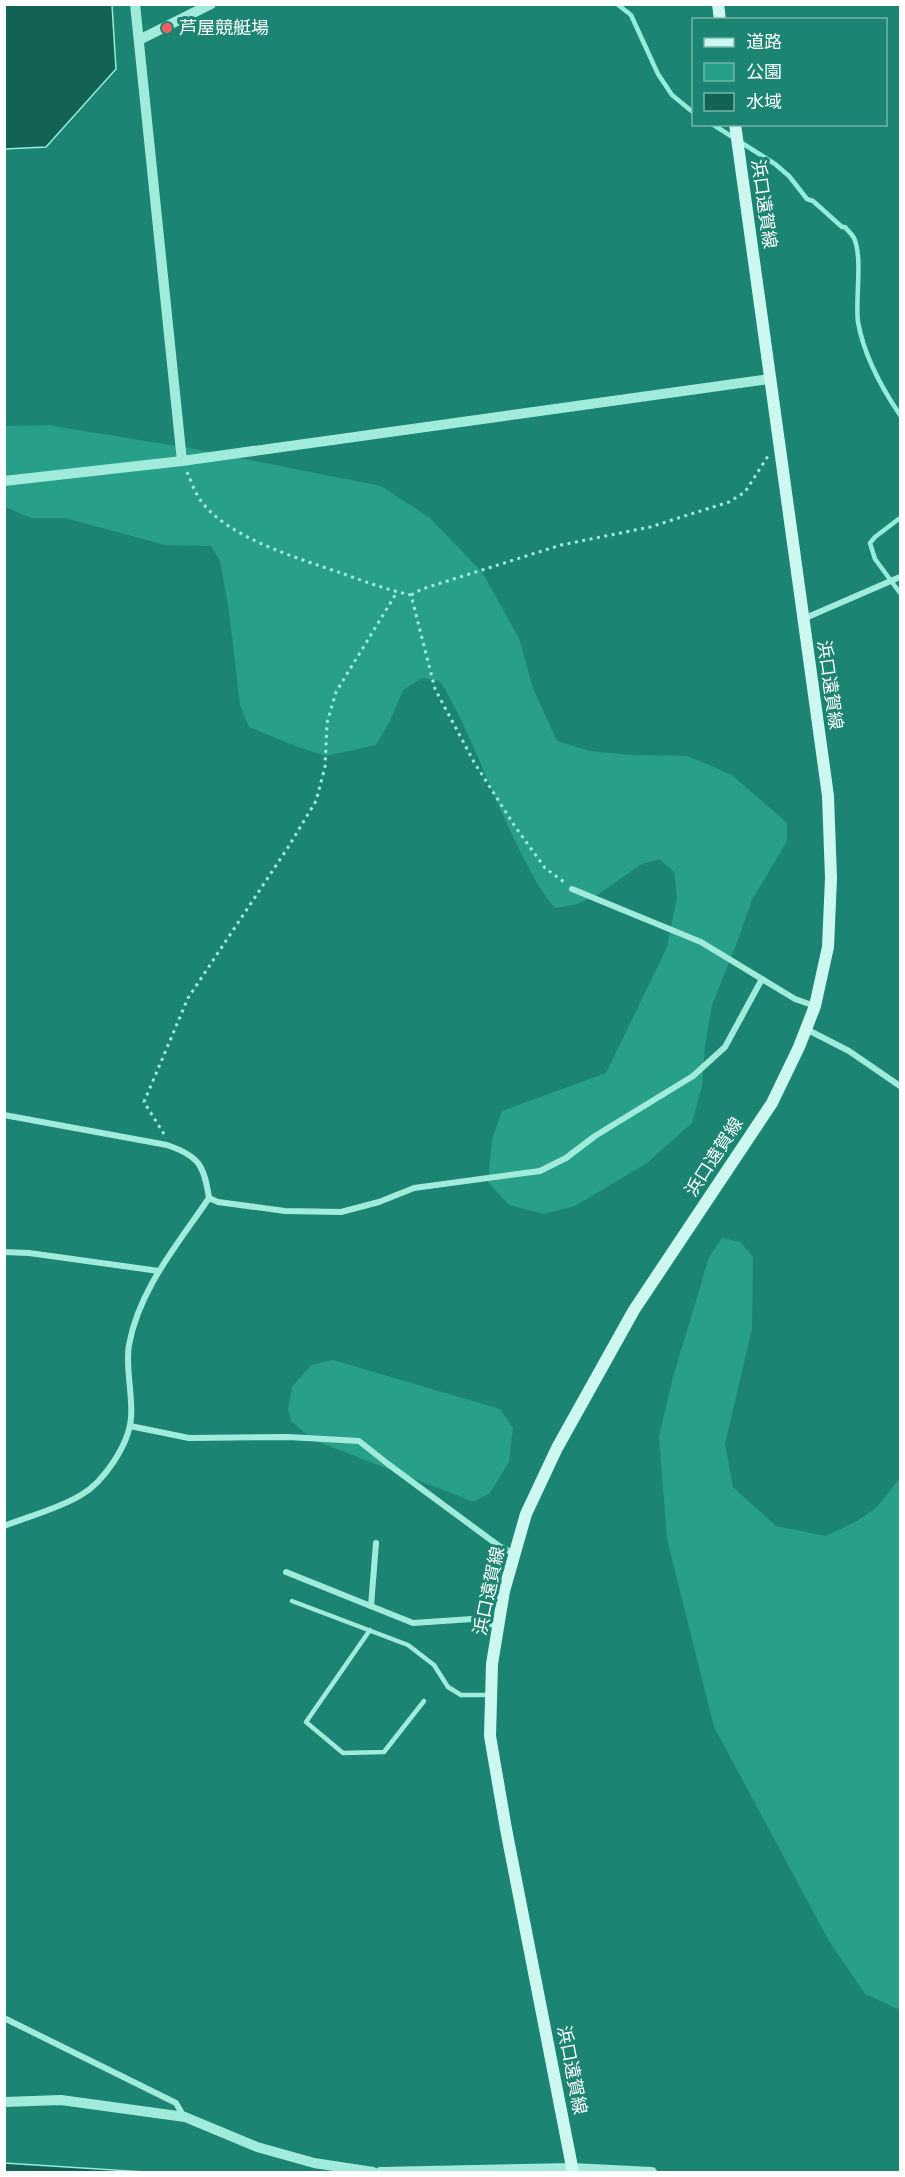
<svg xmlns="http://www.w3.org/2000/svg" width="905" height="2177" font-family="Inter,'Noto Sans JP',sans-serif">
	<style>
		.green { fill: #279f89 }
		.water { fill: #126255; stroke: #94eddb; stroke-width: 1.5 }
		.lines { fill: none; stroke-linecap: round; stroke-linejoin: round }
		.stream { stroke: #94eddb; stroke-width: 4.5 }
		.path { stroke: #a1ebdd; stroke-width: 3; stroke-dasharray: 3 4.5; stroke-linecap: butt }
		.service { stroke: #a1ebdd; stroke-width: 4.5 }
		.minor { stroke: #a1ebdd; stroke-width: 6 }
		.tertiary { stroke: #a1ebdd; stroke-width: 10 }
		.secondary { stroke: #cdf8f1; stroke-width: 12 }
		.poi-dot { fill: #fc5e61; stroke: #1b8472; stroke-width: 2 }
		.labels { text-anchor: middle; stroke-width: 6; stroke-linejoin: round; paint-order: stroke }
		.poi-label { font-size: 18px; fill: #fff; stroke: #1b8472; text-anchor: start }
		.street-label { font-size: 18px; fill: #fff; stroke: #1b8472 }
	</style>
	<rect width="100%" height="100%" fill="#1b8472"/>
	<g class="green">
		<path d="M48,425L194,449L381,486L430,518L482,572L519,638L533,688L557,741L589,751L632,755L688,756L732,775L787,823V841L752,900L738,940L712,1005L705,1046L702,1086L692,1123L647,1163L575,1206L544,1214L509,1205L488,1182L492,1139L502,1111L606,1073L667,947L677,897L674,872L659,859L640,865L596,896L574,905L555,908C540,891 531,872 521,853C492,797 473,736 440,681L422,678L403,690L390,721L376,745L326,756L295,746L249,727L240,705L229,611L220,561L211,546L165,545L65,518H31L5,507L4,426Z"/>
		<polygon points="722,1238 740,1242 753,1257 752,1329 725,1444 733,1487 776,1526 826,1536 857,1521 876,1508 900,1478 900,2010 865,1994 829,1941 714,1727 667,1539 659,1436 673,1377 709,1257"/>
		<polygon points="333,1360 500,1409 513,1428 509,1462 490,1493 474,1502 313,1440 291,1421 288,1409 292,1387 311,1365"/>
	</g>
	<g class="water">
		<polygon points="4,5 112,5 116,69 46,147 5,149"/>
		<polygon points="4,2163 145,2172 5,2172"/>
	</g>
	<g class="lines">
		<g class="stream">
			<polyline points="617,4 631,15 658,74 672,95 694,113"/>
			<path d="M712,124L775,164L789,176L807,199L813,201L842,227H845C847,230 852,234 854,238C863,258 855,299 858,322C864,356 881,387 900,415"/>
			<polyline points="900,518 875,537 870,543 875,559 900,593"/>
		</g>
		<g class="path">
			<path d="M187,472C191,481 195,493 201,501C229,539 301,559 344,574C366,582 388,590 411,595L435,689L474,762L514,825L545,868L564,882"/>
			<polyline points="411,595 422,589 561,545 650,527 729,502 745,492 768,456"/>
			<polyline points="164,1134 144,1102 188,998 287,849 316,801 325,767 327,723 336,692 397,592"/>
		</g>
		<g class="service">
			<polyline points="292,1601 408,1645 434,1665 448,1687 461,1695 491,1695"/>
			<polyline points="370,1630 306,1722 343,1753 384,1752 424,1701"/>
		</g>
		<g class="minor">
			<polyline points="803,619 900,577"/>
			<polyline points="572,889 701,942 795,999 815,1006"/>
			<polyline points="806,1029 849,1051 900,1086"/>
			<path d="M4,1115L167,1145C199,1156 204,1165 209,1198C178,1244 139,1289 129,1345C125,1365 133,1395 131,1418C129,1444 104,1482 81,1495C58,1509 29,1516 4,1526"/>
			<polyline points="209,1198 218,1202 285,1211 341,1212 379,1202 414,1188 540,1171 566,1158 595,1136 693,1076 725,1047 762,979"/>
			<polyline points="4,1252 29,1253 159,1271"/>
			<polyline points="130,1426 189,1438 288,1437 359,1441 388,1464 499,1546 514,1554"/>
			<polyline points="286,1572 413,1623 472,1619 498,1626"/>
			<polyline points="371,1606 376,1543"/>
			<polyline points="4,2018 176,2103 184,2117"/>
		</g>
		<g class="tertiary">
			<polyline points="135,4 182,461"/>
			<polyline points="139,40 211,4"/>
			<polyline points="4,481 182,461 769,379"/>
			<polyline points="4,2102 61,2100 185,2117 257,2147 314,2163 373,2172"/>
			<polyline points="380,2172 572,2168 652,2172"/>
		</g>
		<g class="secondary">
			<polyline points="718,4 720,20"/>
			<polyline points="573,2172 506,1829 490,1736 492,1664 504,1591 526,1514 557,1448 634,1310 772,1103 799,1047 815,1006 828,947 831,878 828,796 735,124"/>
		</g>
	</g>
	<circle class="poi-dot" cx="167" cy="28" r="6"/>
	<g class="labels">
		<g class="poi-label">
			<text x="179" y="34">芦屋競艇場</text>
		</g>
		<g class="street-label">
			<text transform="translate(764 204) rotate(82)" y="6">浜口遠賀線</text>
			<text transform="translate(830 685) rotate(82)" y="6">浜口遠賀線</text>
			<text transform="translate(714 1157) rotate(-57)" y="6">浜口遠賀線</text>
			<text transform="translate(489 1591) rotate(-78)" y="6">浜口遠賀線</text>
			<text transform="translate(572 2070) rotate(79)" y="6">浜口遠賀線</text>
		</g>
	</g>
	<rect width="905" height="2177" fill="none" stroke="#ffffff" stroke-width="12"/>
	<rect x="692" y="18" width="195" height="108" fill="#1b8472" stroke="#76b5aa" stroke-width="1.5"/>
	<rect x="704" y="38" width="30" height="9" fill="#cdf8f1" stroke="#76b5aa" stroke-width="1.5"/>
	<text x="746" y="48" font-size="18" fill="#ffffff">道路</text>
	<rect x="704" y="63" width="30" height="18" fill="#279f89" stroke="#76b5aa" stroke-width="1.5"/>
	<text x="746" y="78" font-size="18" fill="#ffffff">公園</text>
	<rect x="704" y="93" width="30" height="18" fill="#126255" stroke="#76b5aa" stroke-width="1.5"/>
	<text x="746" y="108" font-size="18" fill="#ffffff">水域</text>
</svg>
